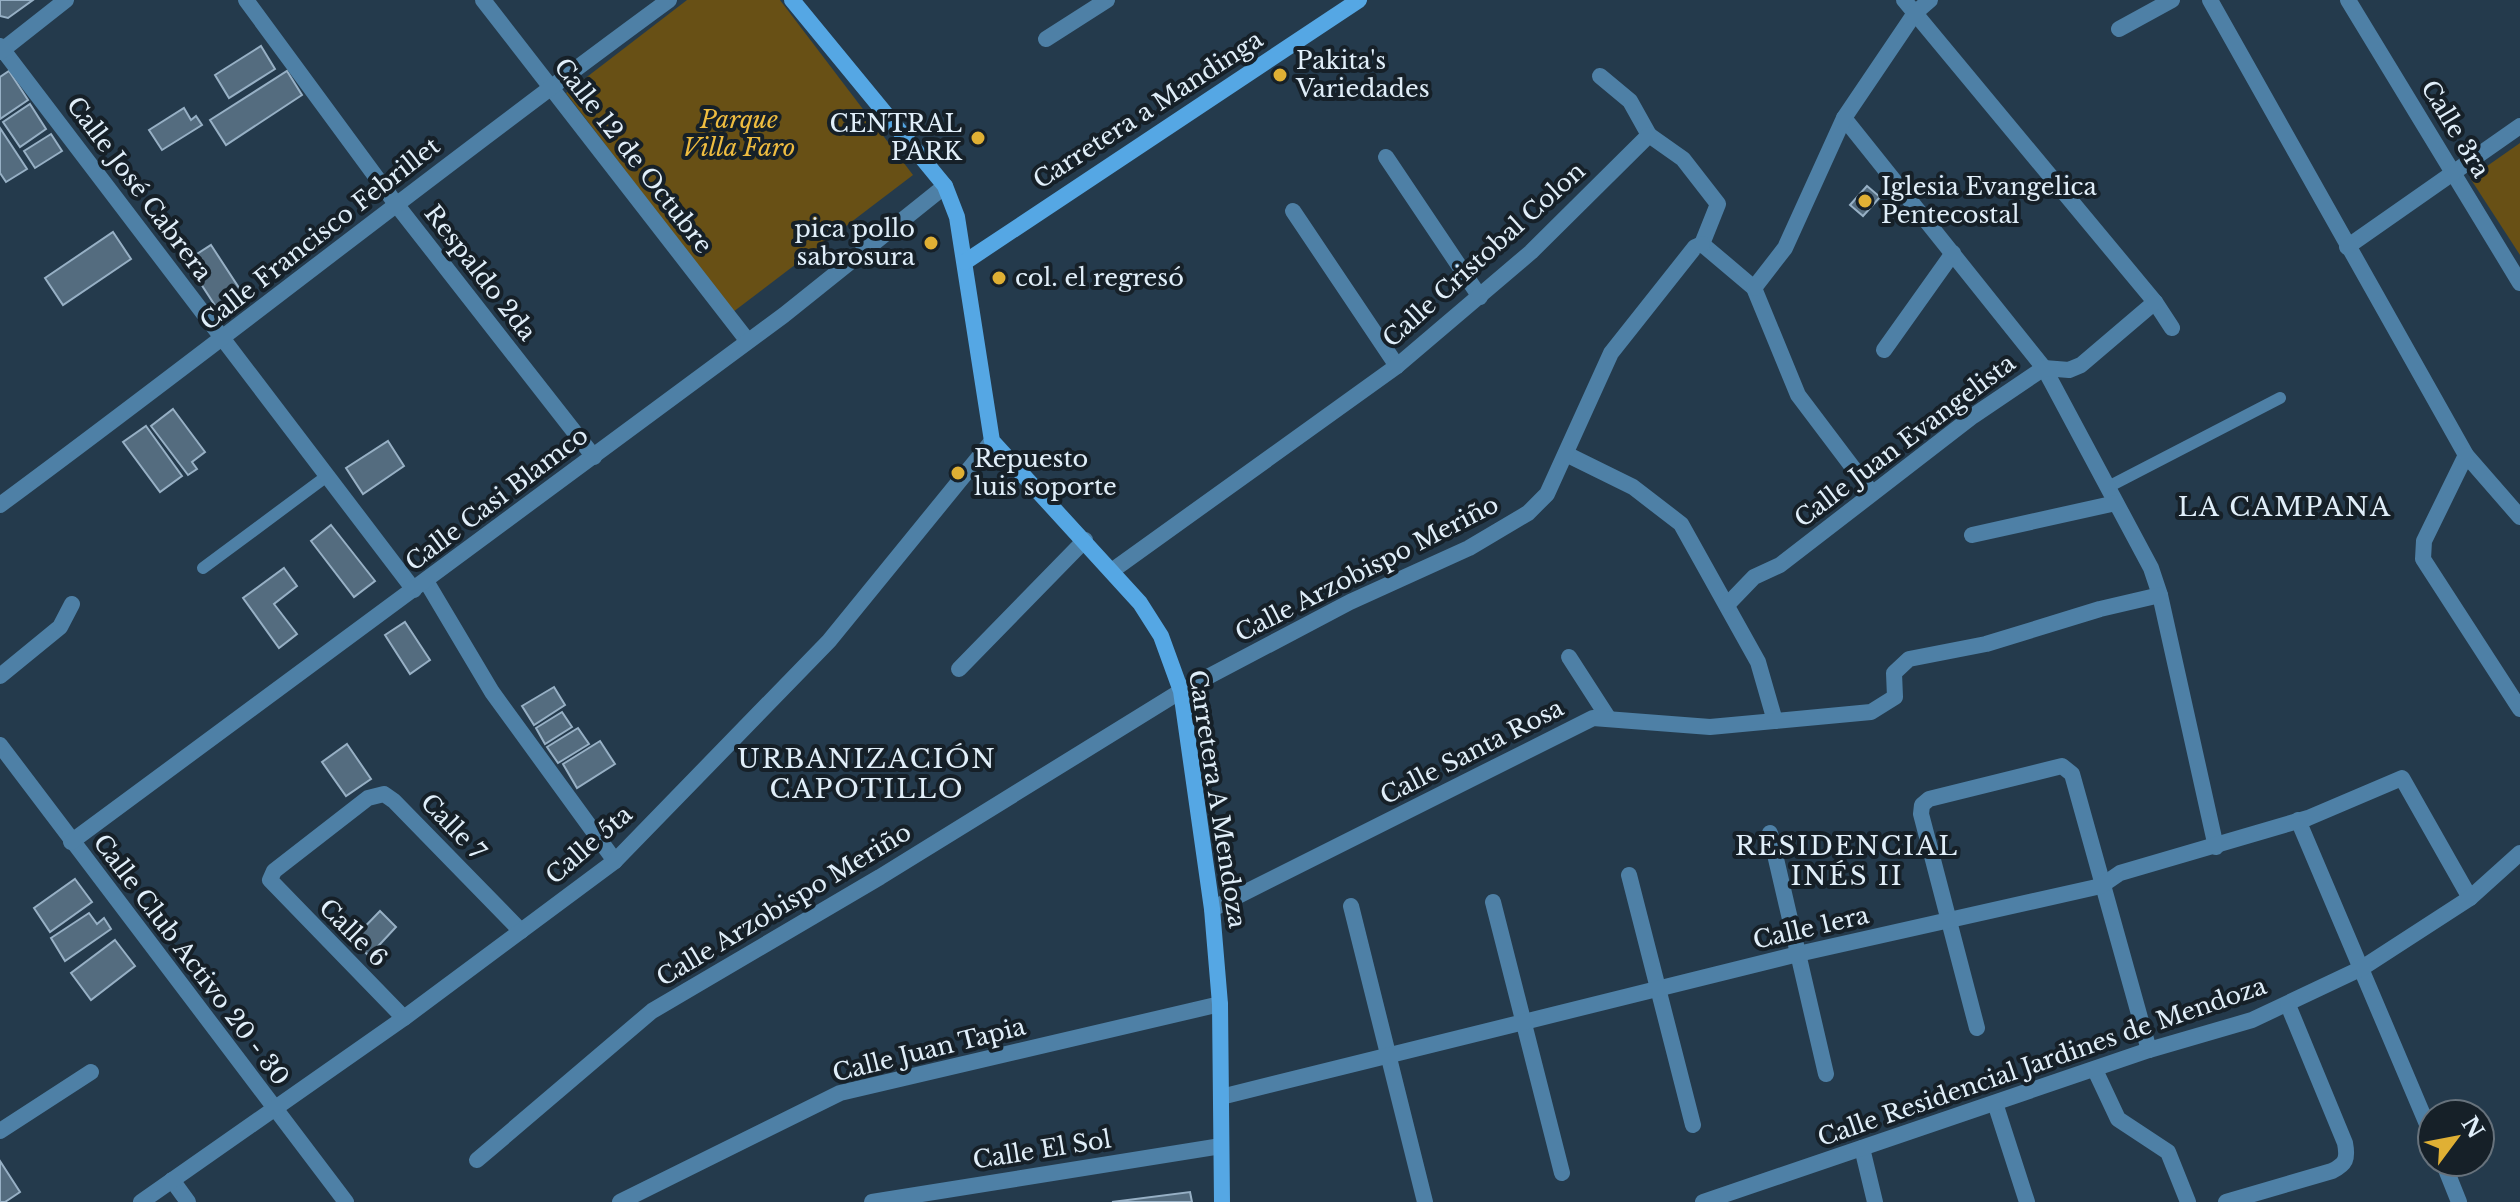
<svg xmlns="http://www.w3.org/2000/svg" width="2520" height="1202" font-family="'Libre Baskerville',serif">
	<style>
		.green { fill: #685015 }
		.building { fill: #546c7f; stroke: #97b0c5; stroke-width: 2 }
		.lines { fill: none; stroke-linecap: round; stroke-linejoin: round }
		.lane { stroke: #4e80a6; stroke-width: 12 }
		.street { stroke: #4e80a6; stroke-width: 16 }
		.secondary { stroke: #55a7e4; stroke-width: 16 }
		.poi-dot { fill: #e0b034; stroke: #162028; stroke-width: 3 }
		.labels { text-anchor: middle; stroke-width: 8; stroke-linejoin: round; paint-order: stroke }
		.poi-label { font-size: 24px; fill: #e0eef9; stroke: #162028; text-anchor: start }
		.street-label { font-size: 24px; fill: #e0eef9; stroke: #162028 }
		.park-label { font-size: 24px; font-style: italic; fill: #eebc40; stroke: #162028 }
		.neighbourhood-label { font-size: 26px; letter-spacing: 2px; fill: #e0eef9; stroke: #162028 }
	</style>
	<rect width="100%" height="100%" fill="#243a4c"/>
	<g class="green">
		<polygon points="687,0 780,0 913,175 733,312 566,93"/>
		<polygon points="2520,143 2520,255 2470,178"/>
	</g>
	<g class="building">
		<polygon points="0,0 33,0 8,18 0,16"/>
		<polygon points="261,46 275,69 229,98 215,75"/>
		<polygon points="9,71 28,100 0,119 0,77"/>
		<polygon points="287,71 302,95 226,145 210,120"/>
		<polygon points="30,104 46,129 20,147 3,122"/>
		<polygon points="184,108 191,120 196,116 202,125 162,150 149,130"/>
		<polygon points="0,128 27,169 6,182 0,173"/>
		<polygon points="51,134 62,151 35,168 24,151"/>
		<polygon points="1867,186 1880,197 1863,216 1850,205"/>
		<polygon points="113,232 131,259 63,305 45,278"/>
		<polygon points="211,245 243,294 218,310 186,261"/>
		<polygon points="173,409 205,452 192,462 197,469 188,475 151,426"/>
		<polygon points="146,426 182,476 160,492 123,442"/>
		<polygon points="388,441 404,466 363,494 346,468"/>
		<polygon points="331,525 375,581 354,597 311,541"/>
		<polygon points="284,568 297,586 274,604 297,634 279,648 243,598"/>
		<polygon points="405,622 430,660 410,674 385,635"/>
		<polygon points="554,687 565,705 534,725 522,706"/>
		<polygon points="562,712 572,727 545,744 536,728"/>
		<polygon points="578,728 589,744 558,763 547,747"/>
		<polygon points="600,741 615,764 577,788 563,764"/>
		<polygon points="347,744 371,779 346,796 322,762"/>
		<polygon points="75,879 92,902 50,932 34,908"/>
		<polygon points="380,911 396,927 369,956 352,940"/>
		<polygon points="89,913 97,924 104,918 111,929 65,961 51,938"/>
		<polygon points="115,940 135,966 91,1000 71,973"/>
		<polygon points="0,1161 20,1192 5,1202 0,1202"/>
		<polygon points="1190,1192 1192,1202 1112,1202"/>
	</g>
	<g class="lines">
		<g class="lane">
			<polyline points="2108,487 2280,398"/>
			<polyline points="203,568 327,476"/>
		</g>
		<g class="street">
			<polyline points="246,0 396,204 594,457"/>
			<polyline points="483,0 747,340"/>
			<polyline points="1904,0 2155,302 2172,328"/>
			<polyline points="2210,0 2466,455 2520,517"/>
			<polyline points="2348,0 2520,283"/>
			<polyline points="2119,29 2172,0"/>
			<polyline points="1046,39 1107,0"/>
			<polyline points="0,46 414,590"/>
			<polyline points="0,52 66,0"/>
			<polyline points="1600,76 1630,101 1649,135"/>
			<polyline points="1844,118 2044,368 2151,568 2160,595 2216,847"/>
			<polyline points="1386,157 1480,297"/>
			<polyline points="1293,211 1397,366"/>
			<polyline points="1702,244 1754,288 1798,395 1872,493"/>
			<polyline points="2347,247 2520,126"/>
			<polyline points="1754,288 1785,248 1844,118 1915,13 1930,0"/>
			<polyline points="1884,350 1953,253"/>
			<polyline points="1566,454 1633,487 1681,524 1758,662 1775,721"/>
			<polyline points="2466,455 2424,541 2423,559 2520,709"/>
			<path d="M0,505C225,339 443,165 669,0"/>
			<polyline points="1972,535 2116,503"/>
			<polyline points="1113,570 1397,366 1531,252 1649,135 1683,159 1718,204 1702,244"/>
			<polyline points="426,581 492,692 615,861"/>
			<polyline points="1727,605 1754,577 1780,565 1973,416 2044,368 2069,370 2081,365 2155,302"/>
			<polyline points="1569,657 1609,719"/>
			<polyline points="959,669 1085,540"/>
			<polyline points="0,676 60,627 72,604"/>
			<polyline points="0,745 346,1202"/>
			<polyline points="2298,820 2432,1136"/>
			<polyline points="1770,833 1826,1074"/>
			<polyline points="71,842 784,315 945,186"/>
			<polyline points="1629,875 1693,1125"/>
			<polyline points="1493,902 1562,1173"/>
			<polyline points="1351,906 1425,1202"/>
			<polyline points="1212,909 1593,718 1710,727 1871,712 1895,697 1894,673 1909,659 1986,644 2100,609 2160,595"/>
			<polyline points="404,1018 270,880 274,871 368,798 384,794 394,801 521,931"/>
			<polyline points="1977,1028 1921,814 1922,805 1929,799 2062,766 2072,774 2149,1050"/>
			<polyline points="2095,1070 2118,1119 2168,1152 2188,1202"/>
			<polyline points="1221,1097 1798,954 2101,886 2120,873 2308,818 2402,778 2470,898"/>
			<polyline points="1995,1103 2027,1202"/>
			<polyline points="0,1131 91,1072"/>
			<polyline points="1862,1148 1875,1202"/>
			<polyline points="477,1160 652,1011 880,877 1181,691 1350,602 1469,548 1528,513 1547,494 1611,353 1695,247 1702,244"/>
			<polyline points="2443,1162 2459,1202"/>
			<polyline points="172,1180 188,1202"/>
			<polyline points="141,1202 404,1018 615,861 829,641 992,441"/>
			<polyline points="620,1202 840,1093 1220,1004"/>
			<polyline points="872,1202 1221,1146"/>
			<polyline points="1703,1202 2149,1050 2252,1020 2362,968 2470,898 2520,853"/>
			<path d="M2226,1202L2332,1171C2346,1164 2348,1159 2345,1143L2288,1005"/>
		</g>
		<g class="secondary">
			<polyline points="792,0 945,186 957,217 992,441 1140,603 1161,636 1181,691 1212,909 1220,1004 1222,1202"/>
			<polyline points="965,262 1359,0"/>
		</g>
	</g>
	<g class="poi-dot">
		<circle cx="1280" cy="75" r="8"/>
		<circle cx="978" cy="138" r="8"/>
		<circle cx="1865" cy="201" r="8"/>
		<circle cx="931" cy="243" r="8"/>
		<circle cx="999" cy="278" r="8"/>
		<circle cx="958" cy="473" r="8"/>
	</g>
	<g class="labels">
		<g class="poi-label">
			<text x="1296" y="69">Pakita's<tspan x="1296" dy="28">Variedades</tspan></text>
			<text x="962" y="132" text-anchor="end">CENTRAL<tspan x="962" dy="28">PARK</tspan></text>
			<text x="1881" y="195">Iglesia Evangelica<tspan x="1881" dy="28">Pentecostal</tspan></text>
			<text x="915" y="237" text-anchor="end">pica pollo<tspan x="915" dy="28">sabrosura</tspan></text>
			<text x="1015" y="286">col. el regresó</text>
			<text x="974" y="467">Repuesto<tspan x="974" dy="28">luis soporte</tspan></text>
		</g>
		<g class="street-label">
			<text transform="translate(1148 110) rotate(-33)" y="8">Carretera a Mandinga</text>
			<text transform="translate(2455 129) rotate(59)" y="8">Calle 3ra</text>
			<text transform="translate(633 156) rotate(52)" y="8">Calle 12 de Octubre</text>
			<text transform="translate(139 189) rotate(53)" y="8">Calle José Cabrera</text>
			<text transform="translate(320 234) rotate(-38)" y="8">Calle Francisco Febrillet</text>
			<text transform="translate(1484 255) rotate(-42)" y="8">Calle Cristobal Colon</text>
			<text transform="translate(480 273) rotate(52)" y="8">Respaldo 2da</text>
			<text transform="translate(1905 441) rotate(-37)" y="8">Calle Juan Evangelista</text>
			<text transform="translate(497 499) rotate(-37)" y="8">Calle Casi Blamco</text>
			<text transform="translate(1367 569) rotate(-27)" y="8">Calle Arzobispo Meriño</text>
			<text transform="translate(1472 752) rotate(-27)" y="8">Calle Santa Rosa</text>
			<text transform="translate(1217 799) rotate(81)" y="8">Carretera A Mendoza</text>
			<text transform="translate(453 827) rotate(46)" y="8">Calle 7</text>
			<text transform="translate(589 845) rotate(-41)" y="8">Calle 5ta</text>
			<text transform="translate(784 905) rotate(-31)" y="8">Calle Arzobispo Meriño</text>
			<text transform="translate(1811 928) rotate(-13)" y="8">Calle 1era</text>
			<text transform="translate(353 933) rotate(45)" y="8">Calle 6</text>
			<text transform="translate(191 960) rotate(53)" y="8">Calle Club Activo 20 - 30</text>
			<text transform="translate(929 1050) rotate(-14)" y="8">Calle Juan Tapia</text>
			<text transform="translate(2042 1062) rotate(-19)" y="8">Calle Residencial Jardines de Mendoza</text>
			<text transform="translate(1042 1150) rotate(-9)" y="8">Calle El Sol</text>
		</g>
		<g class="park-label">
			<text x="739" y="128">Parque<tspan x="739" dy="28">Villa Faro</tspan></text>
		</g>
		<g class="neighbourhood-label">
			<text x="2285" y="516">LA CAMPANA</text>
			<text x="867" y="768">URBANIZACIÓN<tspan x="867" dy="30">CAPOTILLO</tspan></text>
			<text x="1847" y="855">RESIDENCIAL<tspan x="1847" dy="30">INÉS II</tspan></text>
		</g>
	</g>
	<g transform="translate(2456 1138) rotate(58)"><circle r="38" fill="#162028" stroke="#67727c" stroke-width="2"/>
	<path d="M0-6L14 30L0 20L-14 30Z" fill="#e0b034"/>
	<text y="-12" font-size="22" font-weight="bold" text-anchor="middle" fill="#e0eef9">N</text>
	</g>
</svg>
